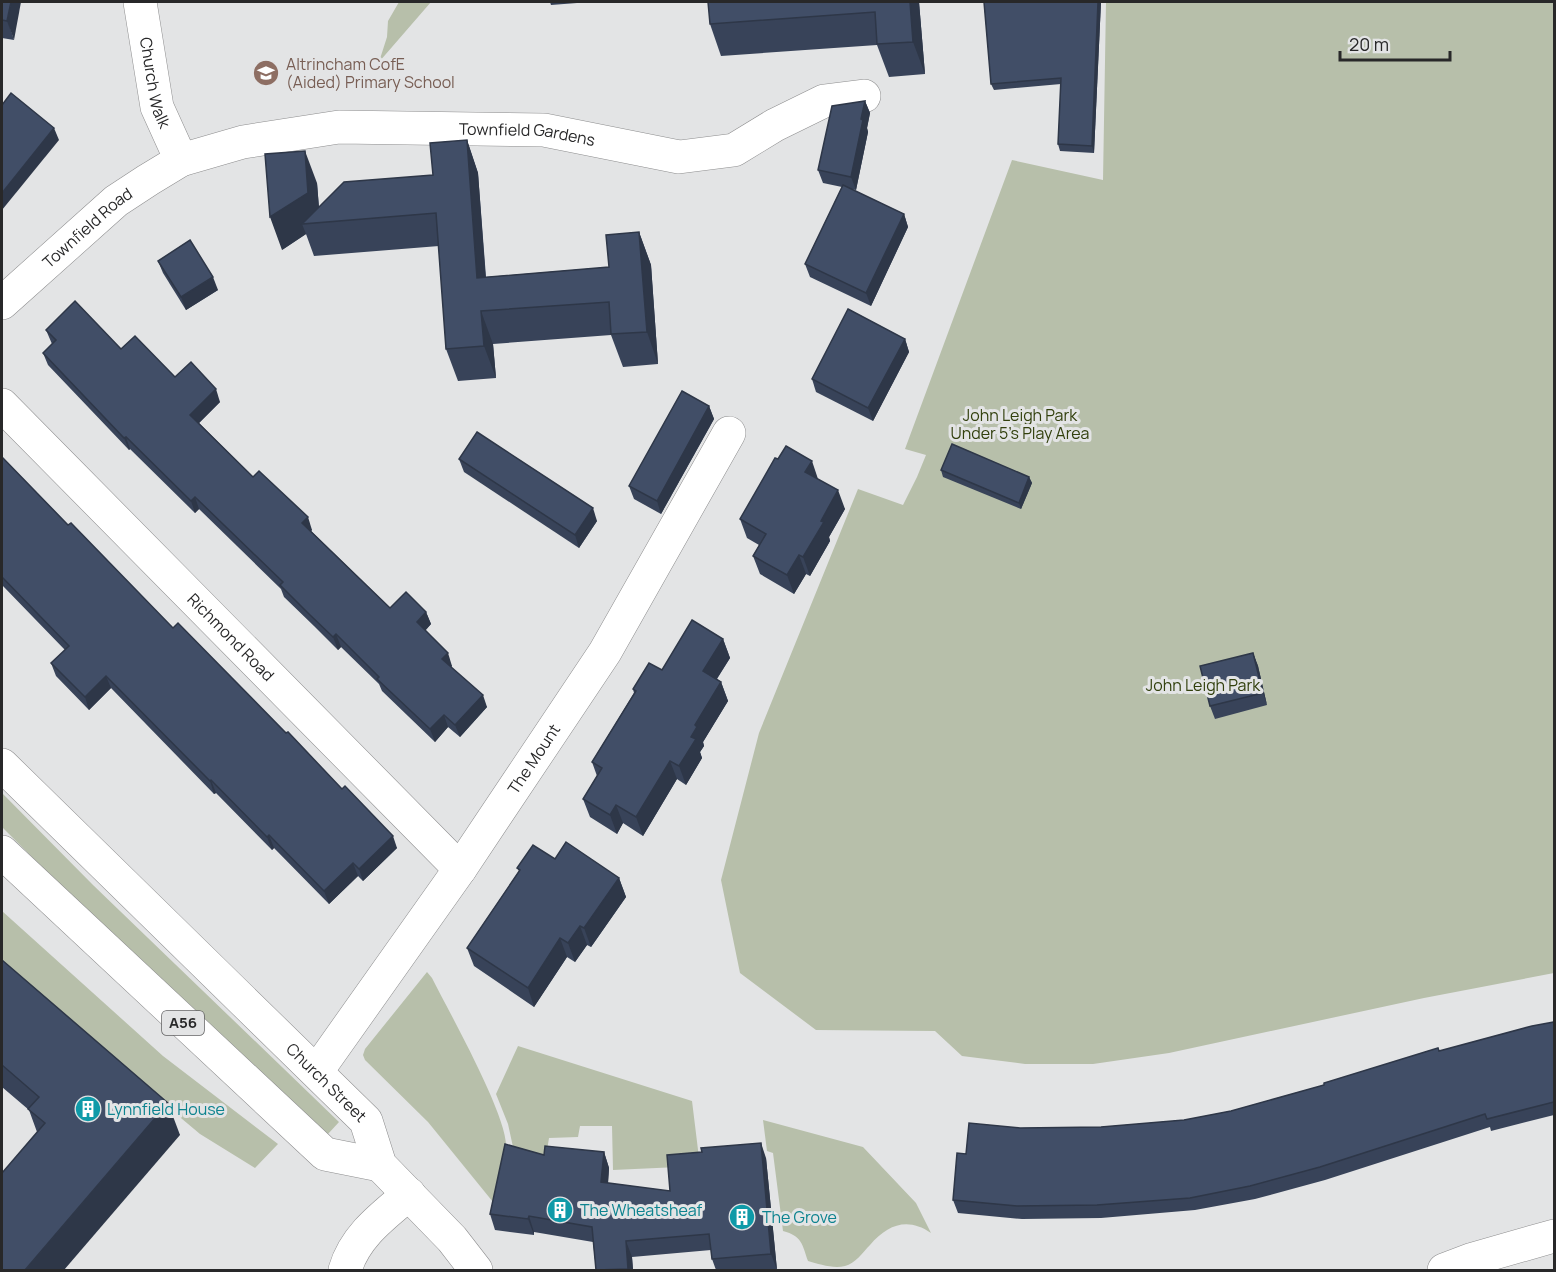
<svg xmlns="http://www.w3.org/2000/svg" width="1556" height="1272" font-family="Manrope,sans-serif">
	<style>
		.green { fill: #b7bfaa }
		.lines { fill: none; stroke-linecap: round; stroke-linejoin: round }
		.minor-casing { stroke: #8d8d8e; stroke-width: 34 }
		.tertiary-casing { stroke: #8d8d8e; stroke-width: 34 }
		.trunk-casing { stroke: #8d8d8e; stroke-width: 34 }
		.minor { stroke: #fff; stroke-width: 33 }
		.tertiary { stroke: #fff; stroke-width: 33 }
		.trunk { stroke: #fff; stroke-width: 33 }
		.wall { fill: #384359 }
		.shaded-wall { fill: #2e3748 }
		.building { fill: #414e67; stroke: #2e3748; stroke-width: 1.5 }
		.labels { text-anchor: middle; stroke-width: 6; stroke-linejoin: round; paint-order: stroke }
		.shield { fill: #e3e4e5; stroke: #606061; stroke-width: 1.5 }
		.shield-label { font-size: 15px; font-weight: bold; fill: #282829 }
		.education-label { font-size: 16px; fill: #785e54; stroke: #e3e4e5; text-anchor: start }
		.street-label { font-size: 16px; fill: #282829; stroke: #e3e4e5 }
		.park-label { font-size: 16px; fill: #32400d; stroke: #e3e4e5 }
		.culture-label { font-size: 16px; fill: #0d838f; stroke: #e3e4e5; text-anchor: start }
	</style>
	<rect width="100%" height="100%" fill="#e3e4e5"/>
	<g class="green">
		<polygon points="399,2 431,2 379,62 387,37 388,21"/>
		<polygon points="1106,2 1554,2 1554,973 1424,998 1169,1053 1093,1064 1025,1064 962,1056 935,1031 816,1030 740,973 721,880 759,733 858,489 903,505 917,477 926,455 905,449 1012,160 1103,180"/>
		<polygon points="2,793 93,885 339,1122 328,1134 75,900 2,827"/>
		<polygon points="2,911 163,1056 278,1144 255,1168 200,1134 2,968"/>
		<path d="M427,972L432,978C448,1010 509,1118 506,1148C504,1166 497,1184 493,1202L428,1122L365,1060L363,1055L365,1049Z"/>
		<polygon points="518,1046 692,1101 700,1166 613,1170 612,1126 580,1126 578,1137 549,1138 545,1163 513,1147 508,1124 496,1094"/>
		<path d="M763,1120L863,1147L916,1203L931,1233C908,1217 888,1224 870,1245C863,1252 855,1264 845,1266C833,1269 819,1264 808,1261C802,1244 802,1236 783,1231L773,1153L767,1151Z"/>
	</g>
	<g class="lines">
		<g class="minor-casing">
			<g id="minor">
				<path id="s1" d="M140,2L157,107L181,160"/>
				<path id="s2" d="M2,303L116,201L148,180L181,160L243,142L339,127L544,130L679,157L734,150L775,125L824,101L864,96"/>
				<path id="s3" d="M2,405L460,869"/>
				<path id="s4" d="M317,1071L460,869L605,652L729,433"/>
				<path d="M345,1270C355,1236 383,1216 409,1194"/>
			</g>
		</g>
		<g class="tertiary-casing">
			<polyline id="tertiary" points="1444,1270 1473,1259 1554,1236"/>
		</g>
		<g class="trunk-casing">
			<g id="trunk">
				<path id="s5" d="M2,765L366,1121L380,1165L452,1239L476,1270"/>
				<polyline points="2,852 325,1154 380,1165"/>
			</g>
		</g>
		<use href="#minor" class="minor"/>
		<use href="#tertiary" class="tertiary"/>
		<use href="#trunk" class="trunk"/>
	</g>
	<g class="wall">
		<polygon points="2,2 14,40 2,38"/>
		<polygon points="550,2 590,2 551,5"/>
		<polygon points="919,2 925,74 889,77 877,45 721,56 710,24"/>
		<polygon points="984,2 1101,2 1094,153 1060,151 1058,144 1061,84 994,90 991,84"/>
		<polygon points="865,101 870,113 867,128 868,132 856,190 850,189 904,214 908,227 871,306 810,277 805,264 842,187 823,183 818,170"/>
		<polygon points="467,140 478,173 486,277 609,267 639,232 651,265 658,364 623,367 611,335 493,344 496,378 458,381 446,349 439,246 314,256 306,234 282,250 317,183 319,207 433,175"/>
		<polygon points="158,261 218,290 186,310 163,273"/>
		<polygon points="46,330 121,349 220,402 199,423 253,477 312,530 311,531 390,608 426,612 431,624 425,631 452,666 451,667 487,707 460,737 448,727 435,742 382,691 379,684 341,647 338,650 314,626 284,597 281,589 199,509 195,513 130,449 129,450 48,365 43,353 52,344"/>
		<polygon points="905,339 909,352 873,421 816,392 812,379"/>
		<polygon points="709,406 714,419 661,514 634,499 629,486"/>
		<polygon points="2,457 68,525 397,848 363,881 358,876 329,904 274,848 272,850 216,793 214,794 111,688 89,710 56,676 51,663 65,650 2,585"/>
		<polygon points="459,459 597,521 579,548 464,472"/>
		<polygon points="941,470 1029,477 1032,483 1021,509 943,477"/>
		<polygon points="818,479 845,509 829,537 830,541 810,576 806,574 794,594 760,574 753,556 759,545 747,538 740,519"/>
		<polygon points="723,639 730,658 717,679 721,682 728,701 703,742 704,746 700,752 702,758 686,785 677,779 643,836 623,823 617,834 590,817 583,799 597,776 592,762 634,693 633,689 662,670"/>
		<polygon points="1253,653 1258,666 1267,705 1215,719 1210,706"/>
		<polygon points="555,859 619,878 626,897 591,947 587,945 575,962 567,957 534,1007 474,966 467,948 519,871 517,868"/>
		<polygon points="2,960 180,1135 37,1132 29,1110 2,1087"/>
		<polygon points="1554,1022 1554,1115 1491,1131 1490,1127 1325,1180 1255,1199 1195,1210 1101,1218 1022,1219 958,1213 953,1200 966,1154 1020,1128 1101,1127 1184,1120 1231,1111 1324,1085 1439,1051"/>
		<polygon points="604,1152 609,1168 608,1183 670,1191 766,1158 777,1270 716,1270 712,1259 711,1250 632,1257 633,1270 596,1270 593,1242 534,1232 534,1235 495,1230 490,1214 544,1155"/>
	</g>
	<g class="shaded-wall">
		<polygon points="11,2 21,2 14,40 7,21"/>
		<polygon points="910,2 919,2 925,74 913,42"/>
		<polygon points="1098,2 1101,2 1094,153 1092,146"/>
		<polygon points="865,101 870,113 867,128 868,132 856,190 851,177"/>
		<polygon points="54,128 59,140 2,210 2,193"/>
		<polygon points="467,140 478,173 488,310 477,278"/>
		<polygon points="305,151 317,183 320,222 302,224 306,234 282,250 270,217"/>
		<polygon points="904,214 908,227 871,306 866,293"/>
		<polygon points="639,232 651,265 658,364 647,332"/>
		<polygon points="213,277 218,290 186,310 181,297"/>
		<polygon points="481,311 493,344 496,378 484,346"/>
		<polygon points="905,339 909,352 873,421 868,408"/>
		<polygon points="216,389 220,402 195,427 190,415"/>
		<polygon points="709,406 714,419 661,514 657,501"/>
		<polygon points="126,437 130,449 129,450 124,438"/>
		<polygon points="812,461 818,479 805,472"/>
		<polygon points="1029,477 1032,483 1021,509 1019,503"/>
		<polygon points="838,490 845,509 829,537 830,541 810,576 803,557 821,521"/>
		<polygon points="195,497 199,509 195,513 191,501"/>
		<polygon points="593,508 597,521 579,548 575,535"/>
		<polygon points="308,517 312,530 307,535 302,523"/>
		<polygon points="799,555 806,574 794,594 787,575"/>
		<polygon points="426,612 431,624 421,635 417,622"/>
		<polygon points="336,634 341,647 338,650 333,637"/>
		<polygon points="723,639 730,658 710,689 703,671"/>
		<polygon points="448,653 452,666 447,671 442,659"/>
		<polygon points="1253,653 1258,666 1267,705 1263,693"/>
		<polygon points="106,676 111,688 89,710 85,697"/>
		<polygon points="721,682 728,701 703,742 704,746 700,752 702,758 686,785 679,766 691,737 695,725"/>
		<polygon points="483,695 487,707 460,737 455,725"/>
		<polygon points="444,715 448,727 435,742 430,729"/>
		<polygon points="670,761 677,779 643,836 636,817"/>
		<polygon points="211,780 216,793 214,794 210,781"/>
		<polygon points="616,805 623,823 617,834 610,815"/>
		<polygon points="269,835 274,848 272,850 267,837"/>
		<polygon points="393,836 397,848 363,881 359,869"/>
		<polygon points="353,863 358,876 329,904 324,891"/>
		<polygon points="619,878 626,897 591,947 584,928"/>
		<polygon points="580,926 587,945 575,962 568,943"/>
		<polygon points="560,938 567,957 534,1007 528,988"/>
		<polygon points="168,1103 180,1135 64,1270 25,1270"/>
		<polygon points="761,1143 766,1158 777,1270 771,1254"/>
		<polygon points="604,1152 609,1168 607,1198 601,1182"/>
		<polygon points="529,1216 534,1232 534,1235 528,1219"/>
		<polygon points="626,1241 632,1257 633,1270 629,1270 628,1269"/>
	</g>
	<g class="building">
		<polygon points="2,2 11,2 7,21 2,20"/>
		<polygon points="708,2 910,2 913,42 877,44 875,12 710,24"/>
		<polygon points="984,2 1098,2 1092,146 1058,144 1061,78 991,84"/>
		<polygon points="11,93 54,128 2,193 2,105"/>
		<polygon points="865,101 861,119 863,120 851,177 818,170 832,106"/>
		<polygon points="467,140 477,278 609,267 606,235 639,232 647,332 611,334 609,302 481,311 484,346 446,349 436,213 302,224 344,182 433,175 430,143"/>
		<polygon points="305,151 308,193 270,217 265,154"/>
		<polygon points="843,185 904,214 866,293 805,264"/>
		<polygon points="190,240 213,277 181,297 158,261"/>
		<polygon points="75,301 121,349 135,336 175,377 191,362 216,389 190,415 253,477 259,471 308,517 302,523 390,608 406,592 426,612 417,622 448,653 442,659 483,695 455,725 444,715 430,729 377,679 379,677 336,634 333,637 309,614 280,585 283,582 195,497 191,501 126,437 124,438 43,353 56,340 46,330"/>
		<polygon points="848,309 905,339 868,408 812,379"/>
		<polygon points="682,391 709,406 657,501 629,486"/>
		<polygon points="477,432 593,508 575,535 459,459"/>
		<polygon points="952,444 1029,477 1019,503 941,470"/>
		<polygon points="786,446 812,461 805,472 838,490 821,521 824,522 803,557 799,555 787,575 753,556 766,534 740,519 775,458 778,459"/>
		<polygon points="2,457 68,525 71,523 173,628 178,623 286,733 288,732 342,789 345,786 393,836 359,869 353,863 324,891 269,835 267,837 211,780 210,781 106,676 85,697 51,663 69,646 2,577"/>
		<polygon points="692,620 723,639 703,671 721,682 695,725 697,727 691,737 696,739 679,766 670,761 636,817 616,805 610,815 583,799 602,768 592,762 636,691 633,689 649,663 662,670"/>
		<polygon points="1253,653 1263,693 1210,706 1200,666"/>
		<polygon points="566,842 619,878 584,928 580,926 568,943 560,938 528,988 467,948 520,870 517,868 533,845 555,859"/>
		<polygon points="2,960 168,1103 25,1270 2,1270 2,1173 45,1123 28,1109 39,1097 2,1065"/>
		<polygon points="1554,1022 1554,1102 1487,1119 1485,1114 1320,1167 1250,1186 1190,1198 1097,1205 1017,1206 953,1200 957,1153 966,1154 969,1123 1020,1128 1101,1127 1184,1120 1231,1111 1324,1085 1324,1083 1438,1048 1439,1051 1532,1026"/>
		<polygon points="761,1143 771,1254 712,1259 709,1234 626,1241 628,1269 596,1270 592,1227 529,1216 528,1219 490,1214 505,1144 544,1155 545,1146 604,1152 601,1182 670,1191 667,1155 702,1152 701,1148"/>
	</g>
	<defs>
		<g id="school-disc" transform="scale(1.35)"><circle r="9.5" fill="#8d6e63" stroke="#e3e4e5"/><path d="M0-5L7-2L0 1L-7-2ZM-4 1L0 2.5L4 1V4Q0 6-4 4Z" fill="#fff"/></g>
		<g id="building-disc" transform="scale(1.35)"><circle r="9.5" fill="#0f9aa8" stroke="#e3e4e5"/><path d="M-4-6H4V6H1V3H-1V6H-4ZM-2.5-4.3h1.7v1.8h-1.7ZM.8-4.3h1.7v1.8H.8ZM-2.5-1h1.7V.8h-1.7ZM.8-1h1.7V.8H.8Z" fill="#fff"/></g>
	</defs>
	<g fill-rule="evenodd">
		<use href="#school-disc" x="266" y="73"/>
		<use href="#building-disc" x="88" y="1109"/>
		<use href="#building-disc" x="560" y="1210"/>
		<use href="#building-disc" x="742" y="1217"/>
	</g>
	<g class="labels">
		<rect class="shield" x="162" y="1011" width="42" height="24" rx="4.5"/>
		<g class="shield-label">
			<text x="183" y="1028">A56</text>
		</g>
		<g class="education-label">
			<text x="286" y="70">Altrincham CofE<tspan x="286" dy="18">(Aided) Primary School</tspan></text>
		</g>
		<g class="street-label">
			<text dy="6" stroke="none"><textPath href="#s1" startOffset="82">Church Walk</textPath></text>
			<text dy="6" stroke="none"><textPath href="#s2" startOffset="580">Townfield Gardens</textPath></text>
			<text dy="6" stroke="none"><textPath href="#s2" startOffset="114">Townfield Road</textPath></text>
			<text dy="6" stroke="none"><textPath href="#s3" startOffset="326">Richmond Road</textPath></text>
			<text dy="6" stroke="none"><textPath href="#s4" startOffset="380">The Mount</textPath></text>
			<text dy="6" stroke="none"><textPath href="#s5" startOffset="454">Church Street</textPath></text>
		</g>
		<g class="park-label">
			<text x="1020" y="421">John Leigh Park<tspan x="1020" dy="18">Under 5's Play Area</tspan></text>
			<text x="1203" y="691">John Leigh Park</text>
		</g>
		<g class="culture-label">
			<text x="107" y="1115">Lynnfield House</text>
			<text x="580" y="1216">The Wheatsheaf</text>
			<text x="762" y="1223">The Grove</text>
		</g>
	</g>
	<rect width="1556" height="1272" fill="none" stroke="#282829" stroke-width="6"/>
	<path d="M1340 51v9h110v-9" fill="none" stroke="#282829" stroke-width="3"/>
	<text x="1349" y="51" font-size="18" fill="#282829" stroke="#e3e4e5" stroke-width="4.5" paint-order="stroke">20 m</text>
</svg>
